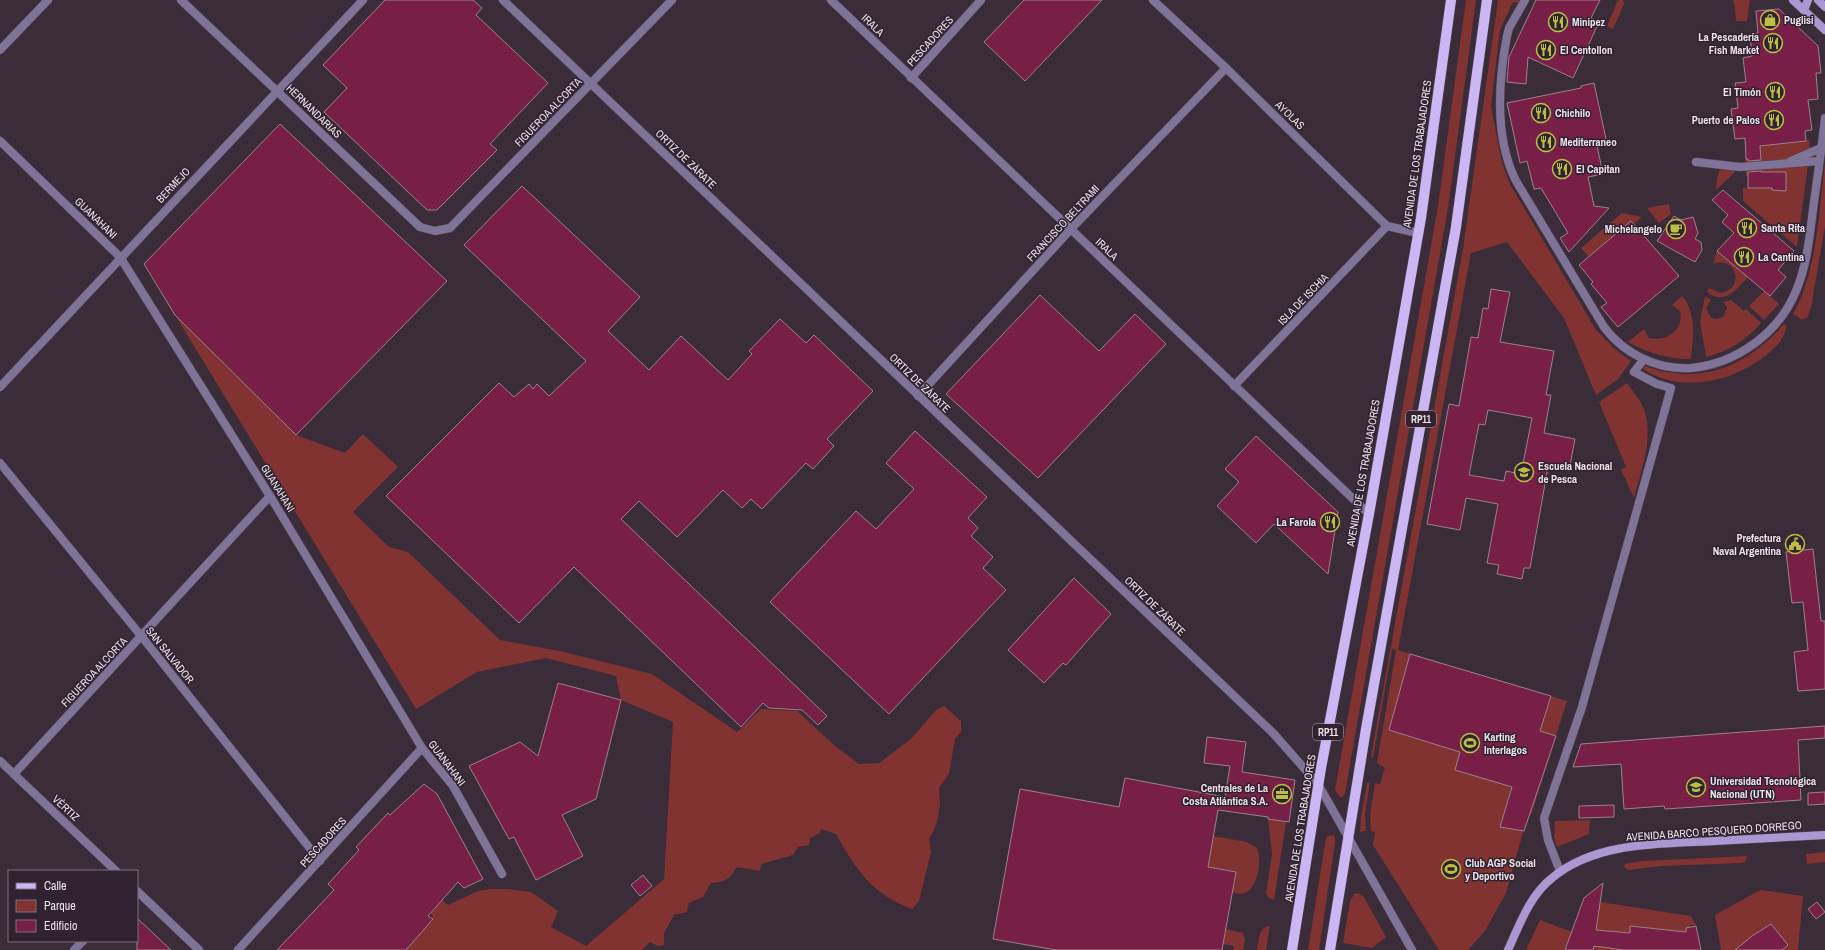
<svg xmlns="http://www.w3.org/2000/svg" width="1825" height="950" font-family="'Archivo Narrow',sans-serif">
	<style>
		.green { fill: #803330 }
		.building { fill: #771f47; stroke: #9b828a; fill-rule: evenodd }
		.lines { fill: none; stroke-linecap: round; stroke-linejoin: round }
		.street-casing { stroke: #584957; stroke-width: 9 }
		.secondary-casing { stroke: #584957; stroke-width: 9 }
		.primary-casing { stroke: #584957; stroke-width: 11 }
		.street { stroke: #7f7398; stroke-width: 8 }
		.secondary { stroke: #ab98d3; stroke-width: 8 }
		.primary { stroke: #cbb7f4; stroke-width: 10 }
		.labels { text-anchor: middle; stroke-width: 3; stroke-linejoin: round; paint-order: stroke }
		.shield { fill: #302230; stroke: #b5aab4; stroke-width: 1 }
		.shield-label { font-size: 10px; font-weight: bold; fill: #eee4ed }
		.poi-label { font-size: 11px; font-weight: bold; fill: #eee4ed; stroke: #302230; text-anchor: start }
		.street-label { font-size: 11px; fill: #eee4ed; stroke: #302230 }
	</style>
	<rect width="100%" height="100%" fill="#3b2c3a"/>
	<g class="green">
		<polygon points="1466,0 1476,0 1448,208 1345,793 1343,797 1340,797 1335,790 1438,206"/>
		<polygon points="1498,0 1519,0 1518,3 1513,2 1500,30 1491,106 1502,163 1510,184 1596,330 1616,350 1631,361 1618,379 1596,395 1564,318 1507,242 1471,253 1398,650 1567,701 1531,815 1528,815 1506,893 1485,931 1468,950 1439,950 1373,845 1375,832 1371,831 1370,815 1375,783 1380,784 1385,768 1377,763 1396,650 1392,649 1373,758 1371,756 1463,249"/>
		<polygon points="1618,0 1623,0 1624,4 1613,29 1607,26"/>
		<polygon points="1733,0 1750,0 1747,21 1736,21 1735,7"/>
		<polygon points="1809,140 1810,149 1785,160 1745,164 1745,159 1761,158 1760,150 1745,151 1745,148"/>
		<path d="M1825,163V226L1811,308L1807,318L1801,319L1793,314C1817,272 1819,210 1825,163Z"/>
		<polygon points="1808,165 1797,247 1743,201 1743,188 1758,188 1758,176 1746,176 1746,170"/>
		<polygon points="1720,169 1734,170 1734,173 1716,190 1717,178"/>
		<polygon points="1669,204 1671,214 1659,223 1647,208"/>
		<polygon points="1622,213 1642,217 1634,224 1631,221 1589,257 1581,248"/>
		<path d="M1717,251L1748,277C1737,289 1724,306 1707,292L1709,288L1720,293C1746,289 1737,255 1713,264Z"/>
		<polygon points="1764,291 1779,304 1764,320 1749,306"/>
		<path d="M1682,296C1697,313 1693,338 1691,359C1668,359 1648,353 1628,342L1644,329L1649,338C1667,342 1684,330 1680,311L1672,305Z"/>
		<path d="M1705,296L1711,300L1706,308L1710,317L1716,319L1723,317L1727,308L1724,302L1731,300L1744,311L1746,309L1761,323C1746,340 1728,352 1706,357L1700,321Z"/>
		<path d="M175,315L296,435L345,453L363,434L398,467L353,512L389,547L408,552L500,640L564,652L652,674L737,732L761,709L797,711L835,746L859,764L879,763L911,739L936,710L944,706L961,721V732L955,739L949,774L939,788L940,804L937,822L932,834L929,838L931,852L919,901L912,909C872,894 856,870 836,834L821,829L820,833L810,838L809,845L798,847L793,855L761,864L760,871L737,867C731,879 724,882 711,883L703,897L689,903L687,912L674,915L664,933V945L658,946L650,942L642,950H405L433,917L431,913L442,900L448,905L478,891L491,889H506L531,892L558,911L551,927L586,946L664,879L673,722L621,700L616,676L546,658L477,672L416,709Z"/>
		<path d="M1784,324L1787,326C1785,331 1783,339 1779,343C1747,379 1685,397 1643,369L1645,366C1700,386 1746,367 1784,324Z"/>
		<path d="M1627,383C1631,389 1636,395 1640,401C1657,430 1642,468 1634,498L1621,470L1626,467L1599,402Z"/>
		<polygon points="1367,783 1370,783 1365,814 1366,831 1360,832 1361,817"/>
		<polygon points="1268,819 1286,822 1274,900 1269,898 1266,894 1272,854"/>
		<polygon points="1590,820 1589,834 1557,847 1554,838 1555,821"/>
		<polygon points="1332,835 1335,837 1335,843 1319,950 1308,950 1326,838 1328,836"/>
		<path d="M1213,836L1247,842L1257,848C1263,862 1257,903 1232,892C1225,888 1214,873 1208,867Z"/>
		<polygon points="1825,852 1825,862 1807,864 1806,854"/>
		<polygon points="1747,856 1746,861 1742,863 1661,866 1628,870 1624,867 1625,864 1642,861"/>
		<polygon points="1760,890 1803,896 1798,950 1721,950 1715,915"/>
		<polygon points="1355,893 1360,894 1364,897 1386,937 1372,948 1343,943 1350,901"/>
		<polygon points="1600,902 1691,916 1696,925 1690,925 1690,927 1686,928 1688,942 1667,949 1668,930 1631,926 1630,933 1616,932 1614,948 1624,950 1593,950"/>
		<polygon points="1540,920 1572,932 1565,950 1526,950"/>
		<path d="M1270,926L1266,950H1257C1259,941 1258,927 1270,926Z"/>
		<polygon points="1226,929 1243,933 1245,940 1243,950 1233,950 1234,946 1223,944"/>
	</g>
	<g class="building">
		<polygon points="385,0 473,0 482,8 476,15 548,83 490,144 497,150 437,210 427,210 324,112 347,88 323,65"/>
		<polygon points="1024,0 1102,0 1025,81 984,42"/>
		<polygon points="1536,0 1600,0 1591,18 1599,22 1573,78 1528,57 1526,84 1507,82 1509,57"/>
		<polygon points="1779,9 1818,46 1821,73 1816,73 1818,99 1808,100 1812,130 1805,131 1806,141 1760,146 1761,160 1748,161 1748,159 1746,159 1745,138 1735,139 1731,109 1738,108 1735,83 1746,82 1743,58 1752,56 1750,34 1758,33 1756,11"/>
		<polygon points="1594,83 1606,139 1596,141 1603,174 1588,177 1594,206 1609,208 1569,252 1560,238 1568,233 1541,188 1534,189 1527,161 1520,163 1507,103 1581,88 1581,86"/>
		<polygon points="280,124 447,281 296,435 175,315 144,264"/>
		<polygon points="1761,171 1761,172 1786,172 1786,191 1772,190 1772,188 1748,188 1748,172"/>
		<polygon points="522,186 640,297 608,331 649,370 681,336 728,380 752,354 749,351 780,319 806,343 814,335 873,391 827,439 834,446 813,469 806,463 762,509 751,499 742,508 723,490 677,537 639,501 621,519 827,716 818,725 802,710 769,708 763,703 741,727 574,567 519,623 386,496 499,383 514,397 529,384 533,389 537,384 549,396 586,361 464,245"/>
		<polygon points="1723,190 1794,251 1778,270 1786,277 1770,296 1717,251 1734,233 1722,222 1728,215 1712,200"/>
		<polygon points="1674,216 1681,220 1693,217 1698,233 1695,239 1701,242 1702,250 1695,262 1657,241"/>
		<polygon points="1631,221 1679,276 1618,327 1601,307 1607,303 1591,284 1593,282 1579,265"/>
		<path d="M1491,289L1510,292L1500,342L1554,351L1546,395H1551L1544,433L1575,439L1569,471L1548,467L1530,568H1524L1522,579L1497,574L1499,565L1487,563L1498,504L1466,498L1460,530L1427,524L1449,404L1459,406L1471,337L1478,338L1483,308L1488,309ZM1488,410L1532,418L1521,474L1506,471L1504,481L1469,475L1479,424L1485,425Z"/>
		<polygon points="1040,295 1099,351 1135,314 1166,344 1038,478 946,394"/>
		<polygon points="915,431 987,497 968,518 978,528 971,536 993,557 983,568 1006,590 889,714 770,602 856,511 876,529 914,489 886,463"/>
		<polygon points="1256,436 1338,512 1328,574 1274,524 1256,543 1217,506 1239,482 1225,469"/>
		<polygon points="1813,549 1821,621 1825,621 1825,689 1798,691 1794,652 1808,650 1803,602 1792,603 1786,552"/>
		<polygon points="1074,578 1111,614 1066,665 1063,663 1044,683 1008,650"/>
		<polygon points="1410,654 1551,696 1540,731 1556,736 1524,831 1500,827 1512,787 1455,770 1460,752 1389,730"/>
		<polygon points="558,683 621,700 596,799 562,815 583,856 536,880 514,837 509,839 469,766 520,742 538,756"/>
		<polygon points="1825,726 1825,738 1798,740 1801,800 1665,809 1664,806 1624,809 1621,764 1573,767 1581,744"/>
		<polygon points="1207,737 1246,742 1242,772 1295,780 1289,822 1268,819 1268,817 1218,810 1208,867 1236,872 1222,950 1056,950 993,939 1020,789 1119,807 1125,778 1225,797 1230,766 1204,763"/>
		<polygon points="424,784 437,794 483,879 464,888 458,882 428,916 433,919 406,950 277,950 334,890 328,884 359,850 356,847 388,813 390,815"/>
		<polygon points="1825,792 1825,804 1808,805 1808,793"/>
		<polygon points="1614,805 1614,817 1579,818 1579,806"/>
		<polygon points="643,875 652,886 640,896 631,885"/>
		<polygon points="1603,883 1596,930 1630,933 1630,926 1686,932 1686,928 1696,926 1701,950 1624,950 1594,946 1593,950 1565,950 1584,898"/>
		<polygon points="1817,902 1825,912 1816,919 1808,909"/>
		<polygon points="137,918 171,950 137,950"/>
		<polygon points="1771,924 1788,945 1782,950 1735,950 1752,936"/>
	</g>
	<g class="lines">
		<g class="street-casing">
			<g id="street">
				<polyline points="181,0 420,227 435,231 450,228 672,0"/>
				<polyline points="503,0 1273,733 1318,784 1412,950"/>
				<polyline points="831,0 1369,514"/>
				<polyline points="1153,0 1226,68 1387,226 1418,233"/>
				<path d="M1525,0L1509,28L1507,36C1498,83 1494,137 1516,181L1604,327C1624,354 1657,370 1691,368C1736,364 1779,333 1796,291C1808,263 1810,231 1814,202C1818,174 1822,146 1825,118"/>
				<polyline points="0,50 48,0"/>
				<polyline points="911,78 981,0"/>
				<polyline points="0,141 120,257 270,496 422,748 453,786 502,874"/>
				<polyline points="1791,161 1821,148"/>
				<polyline points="1696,162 1740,167 1819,161"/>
				<polyline points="1234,386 1387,226"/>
				<polyline points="0,387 363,0"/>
				<polyline points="918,396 1071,229 1226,68"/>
				<polyline points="0,463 142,637 320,861"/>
				<polyline points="0,761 116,871"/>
				<polyline points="14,774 270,496"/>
				<polyline points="1560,871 1548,840 1544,818 1582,707 1671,388 1657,384 1634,372 1644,359"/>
				<polyline points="137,891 199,950"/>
				<polyline points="74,950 83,941"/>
				<polyline points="238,950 422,748"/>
			</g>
		</g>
		<g class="secondary-casing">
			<g id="secondary">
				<polyline points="1793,0 1825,30"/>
				<polyline points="1818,0 1825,7"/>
				<polyline points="1804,10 1808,0"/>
				<path d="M1508,950C1519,926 1530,895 1552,878C1596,841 1662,844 1715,841C1752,839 1788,837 1825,835"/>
			</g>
		</g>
		<g class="primary-casing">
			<g id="primary">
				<polyline points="1292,950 1321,768 1369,514 1421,218 1451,0"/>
				<polyline points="1330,950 1366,729 1456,227 1487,0"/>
			</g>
		</g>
		<use href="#street" class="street"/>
		<use href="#secondary" class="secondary"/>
		<use href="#primary" class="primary"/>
	</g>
	<defs>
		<g id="shop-ring" transform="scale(1)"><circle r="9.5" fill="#302230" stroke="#bcbf43" stroke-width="1.5"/><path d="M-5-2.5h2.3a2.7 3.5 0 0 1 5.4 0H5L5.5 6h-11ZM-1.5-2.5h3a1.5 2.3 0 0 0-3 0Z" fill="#bcbf43"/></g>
		<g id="restaurant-ring" transform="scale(1)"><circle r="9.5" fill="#302230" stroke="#bcbf43" stroke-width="1.5"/><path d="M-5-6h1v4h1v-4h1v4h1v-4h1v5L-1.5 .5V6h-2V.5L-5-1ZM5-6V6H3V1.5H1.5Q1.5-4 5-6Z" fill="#bcbf43"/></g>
		<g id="cafe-ring" transform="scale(1)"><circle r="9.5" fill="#302230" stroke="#bcbf43" stroke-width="1.5"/><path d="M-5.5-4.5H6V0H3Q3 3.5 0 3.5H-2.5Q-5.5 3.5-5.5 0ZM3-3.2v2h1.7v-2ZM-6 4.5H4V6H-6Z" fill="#bcbf43"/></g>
		<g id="school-ring" transform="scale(1)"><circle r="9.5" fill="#302230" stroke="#bcbf43" stroke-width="1.5"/><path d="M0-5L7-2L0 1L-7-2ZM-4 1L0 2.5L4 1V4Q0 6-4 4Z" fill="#bcbf43"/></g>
		<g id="civic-ring" transform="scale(1)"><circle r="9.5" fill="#302230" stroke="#bcbf43" stroke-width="1.5"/><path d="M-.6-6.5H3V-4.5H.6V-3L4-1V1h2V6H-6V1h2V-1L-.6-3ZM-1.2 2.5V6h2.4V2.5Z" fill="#bcbf43"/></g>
		<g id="stadium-ring" transform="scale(1)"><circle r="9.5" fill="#302230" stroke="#bcbf43" stroke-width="1.5"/><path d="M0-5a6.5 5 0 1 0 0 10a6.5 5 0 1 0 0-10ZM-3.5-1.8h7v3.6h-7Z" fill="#bcbf43"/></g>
		<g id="university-ring" transform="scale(1)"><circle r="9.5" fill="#302230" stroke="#bcbf43" stroke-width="1.5"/><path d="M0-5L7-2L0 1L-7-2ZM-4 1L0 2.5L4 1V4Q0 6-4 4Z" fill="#bcbf43"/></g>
		<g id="office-ring" transform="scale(1)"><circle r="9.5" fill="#302230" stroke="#bcbf43" stroke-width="1.5"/><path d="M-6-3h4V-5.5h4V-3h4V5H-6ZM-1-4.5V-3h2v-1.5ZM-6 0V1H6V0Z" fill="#bcbf43"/></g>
	</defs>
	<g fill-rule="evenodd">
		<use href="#shop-ring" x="1770" y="20"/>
		<use href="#restaurant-ring" x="1558" y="22"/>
		<use href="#restaurant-ring" x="1773" y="43"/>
		<use href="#restaurant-ring" x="1546" y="50"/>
		<use href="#restaurant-ring" x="1775" y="92"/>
		<use href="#restaurant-ring" x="1541" y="113"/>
		<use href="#restaurant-ring" x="1774" y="120"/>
		<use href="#restaurant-ring" x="1546" y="142"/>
		<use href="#restaurant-ring" x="1562" y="169"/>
		<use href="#restaurant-ring" x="1747" y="228"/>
		<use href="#cafe-ring" x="1676" y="229"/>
		<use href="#restaurant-ring" x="1744" y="257"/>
		<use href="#school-ring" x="1524" y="472"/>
		<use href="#restaurant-ring" x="1330" y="522"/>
		<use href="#civic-ring" x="1795" y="544"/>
		<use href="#stadium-ring" x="1470" y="743"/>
		<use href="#university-ring" x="1696" y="787"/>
		<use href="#office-ring" x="1282" y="794"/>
		<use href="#stadium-ring" x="1451" y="869"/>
	</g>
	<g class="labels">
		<g class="shield">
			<rect x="1406" y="411" width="30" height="16" rx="3"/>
			<rect x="1313" y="724" width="30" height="16" rx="3"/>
		</g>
		<g class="shield-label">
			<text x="1421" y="423">RP11</text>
			<text x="1328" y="736">RP11</text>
		</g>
		<g class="poi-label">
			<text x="1784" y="24">Puglisi</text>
			<text x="1572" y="26">Minipez</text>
			<text x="1759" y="41" text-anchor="end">La Pescadería<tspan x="1759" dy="13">Fish Market</tspan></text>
			<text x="1560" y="54">El Centollon</text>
			<text x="1761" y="96" text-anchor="end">El Timón</text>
			<text x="1555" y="117">Chichilo</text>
			<text x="1760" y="124" text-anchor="end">Puerto de Palos</text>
			<text x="1560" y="146">Mediterraneo</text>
			<text x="1576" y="173">El Capitan</text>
			<text x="1761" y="232">Santa Rita</text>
			<text x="1662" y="233" text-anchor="end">Michelangelo</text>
			<text x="1758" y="261">La Cantina</text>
			<text x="1538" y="470">Escuela Nacional<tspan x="1538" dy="13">de Pesca</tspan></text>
			<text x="1316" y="526" text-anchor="end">La Farola</text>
			<text x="1781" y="542" text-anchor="end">Prefectura<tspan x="1781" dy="13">Naval Argentina</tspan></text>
			<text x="1484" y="741">Karting<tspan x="1484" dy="13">Interlagos</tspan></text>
			<text x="1710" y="785">Universidad Tecnológica<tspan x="1710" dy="13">Nacional (UTN)</tspan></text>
			<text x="1268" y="792" text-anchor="end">Centrales de La<tspan x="1268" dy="13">Costa Atlántica S.A.</tspan></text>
			<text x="1465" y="867">Club AGP Social<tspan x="1465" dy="13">y Deportivo</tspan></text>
		</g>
		<g class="street-label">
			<text transform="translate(873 25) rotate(44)" y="4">IRALA</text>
			<text transform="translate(930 41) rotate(-48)" y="4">PESCADORES</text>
			<text transform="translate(314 111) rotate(44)" y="4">HERNANDARIAS</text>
			<text transform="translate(548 112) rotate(-46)" y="4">FIGUEROA ALCORTA</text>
			<text transform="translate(1290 115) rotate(44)" y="4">AYOLAS</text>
			<text transform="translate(1417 154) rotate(-82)" y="4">AVENIDA DE LOS TRABAJADORES</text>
			<text transform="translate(686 159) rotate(44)" y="4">ORTIZ DE ZÁRATE</text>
			<text transform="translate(173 185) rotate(-47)" y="4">BERMEJO</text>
			<text transform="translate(96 218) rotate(44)" y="4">GUANAHANI</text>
			<text transform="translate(1063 223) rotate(-47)" y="4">FRANCISCO BELTRAMI</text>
			<text transform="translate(1107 249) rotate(44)" y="4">IRALA</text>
			<text transform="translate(1303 299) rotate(-46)" y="4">ISLA DE ISCHIA</text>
			<text transform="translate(920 383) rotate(44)" y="4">ORTIZ DE ZÁRATE</text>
			<text transform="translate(1363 473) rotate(-80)" y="4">AVENIDA DE LOS TRABAJADORES</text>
			<text transform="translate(278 488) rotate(58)" y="4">GUANAHANI</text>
			<text transform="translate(1155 606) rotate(44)" y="4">ORTIZ DE ZÁRATE</text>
			<text transform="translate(170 655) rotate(51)" y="4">SAN SALVADOR</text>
			<text transform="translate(94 672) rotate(-47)" y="4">FIGUEROA ALCORTA</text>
			<text transform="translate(447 763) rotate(53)" y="4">GUANAHANI</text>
			<text transform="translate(66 808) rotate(43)" y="4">VÉRTIZ</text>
			<text transform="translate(1300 828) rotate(-81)" y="4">AVENIDA DE LOS TRABAJADORES</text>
			<text transform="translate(1714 831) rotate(-4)" y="4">AVENIDA BARCO PESQUERO DORREGO</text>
			<text transform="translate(323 842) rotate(-48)" y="4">PESCADORES</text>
		</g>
	</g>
	<rect x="8" y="870" width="130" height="72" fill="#302230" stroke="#7c707c"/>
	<rect x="16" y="883" width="20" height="6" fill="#cbb7f4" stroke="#7c707c"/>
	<text x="44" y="890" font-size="12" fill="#eee4ed">Calle</text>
	<rect x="16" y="900" width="20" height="12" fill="#803330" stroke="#7c707c"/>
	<text x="44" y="910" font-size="12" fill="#eee4ed">Parque</text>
	<rect x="16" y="920" width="20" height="12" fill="#771f47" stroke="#7c707c"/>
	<text x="44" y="930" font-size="12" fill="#eee4ed">Edificio</text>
</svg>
